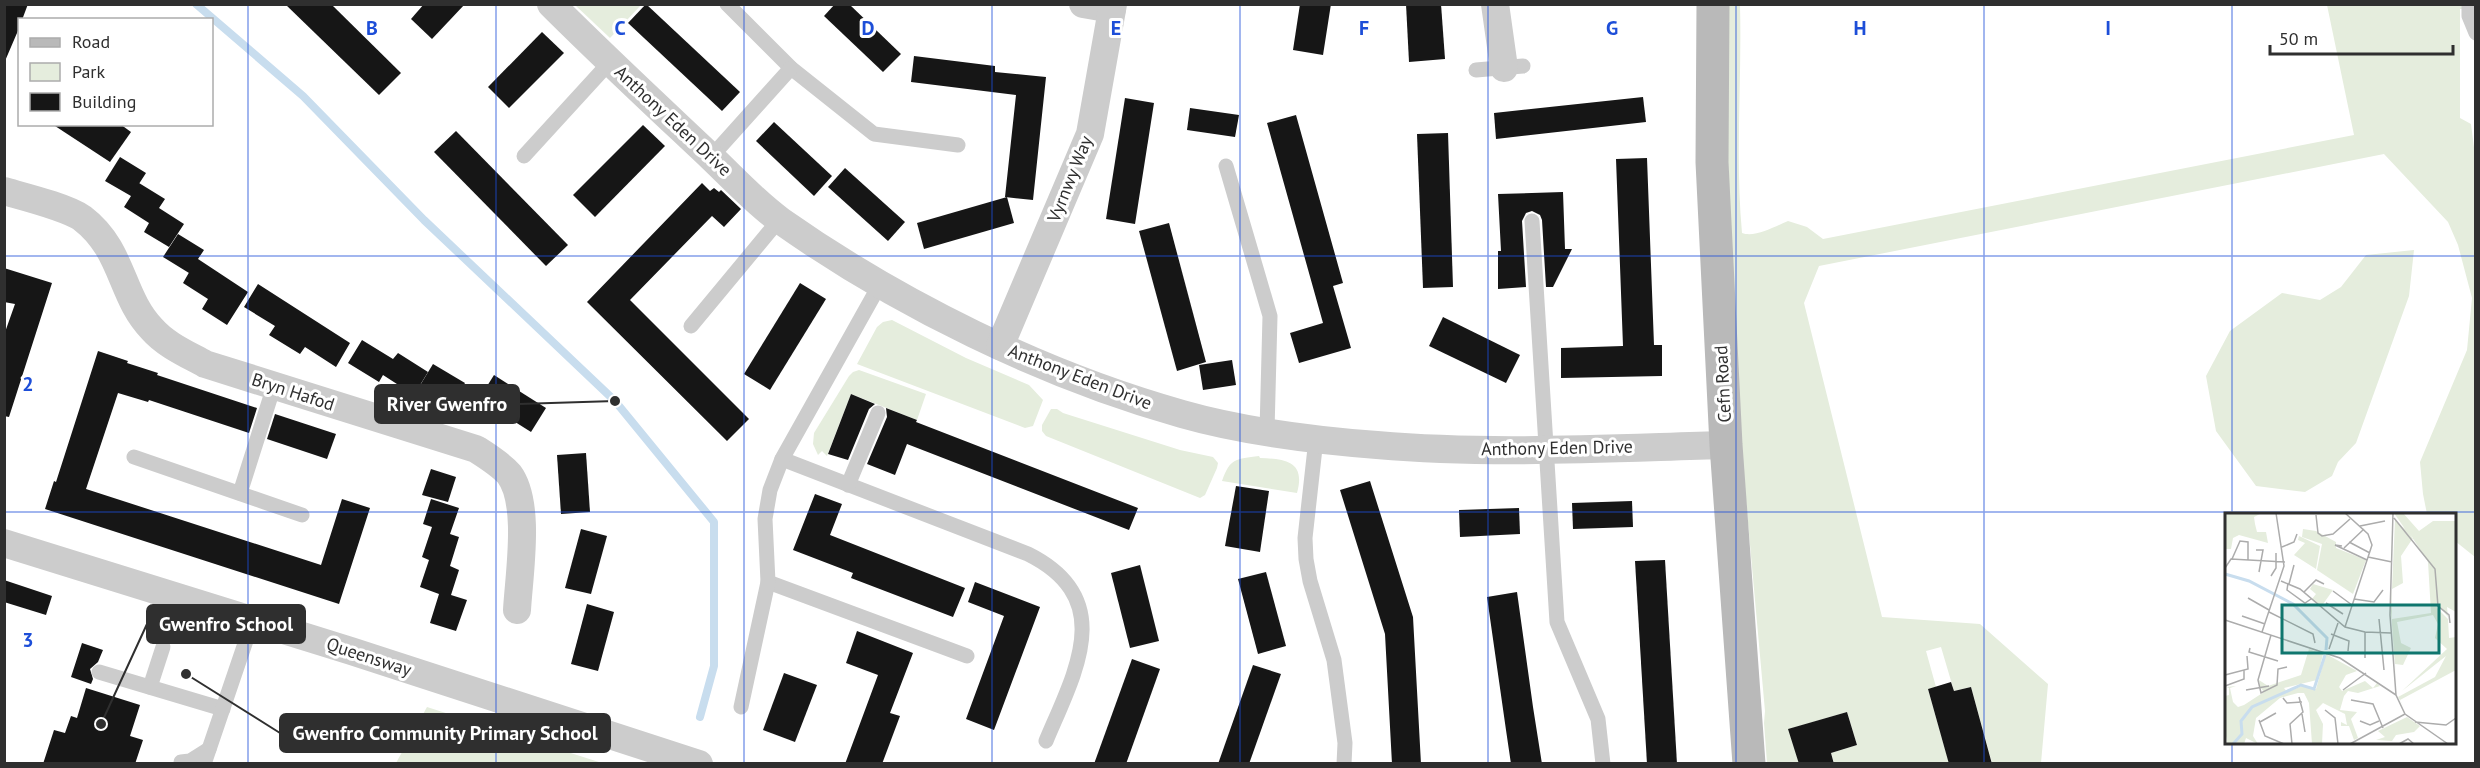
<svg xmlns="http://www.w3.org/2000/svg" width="2480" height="768" font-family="'PT Sans',sans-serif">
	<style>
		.green { fill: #e5eddd }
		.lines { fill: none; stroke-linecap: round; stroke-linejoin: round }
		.stream { stroke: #c8ddee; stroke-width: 8 }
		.building { fill: #161616 }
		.lane { stroke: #ccc; stroke-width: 15 }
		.street { stroke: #ccc; stroke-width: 28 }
		.secondary { stroke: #b9b9b9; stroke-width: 33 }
		.grid { fill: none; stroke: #1d4ed8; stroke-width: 1.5; stroke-opacity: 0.55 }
		.labels { text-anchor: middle; stroke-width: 6; stroke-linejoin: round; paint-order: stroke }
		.street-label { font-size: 18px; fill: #2f2f2f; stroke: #fff }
		.inset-river { fill: none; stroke: #c8ddee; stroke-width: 3 }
		.inset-road { fill: none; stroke: #acacac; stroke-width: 1.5 }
		.view { fill: #0f766e; fill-opacity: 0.15; stroke: #0f766e; stroke-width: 3 }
		.inset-edge { fill: none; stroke: #2f2f2f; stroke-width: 3 }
		.grid-label { font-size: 20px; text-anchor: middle; font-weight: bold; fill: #1d4ed8; stroke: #fff; stroke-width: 6; stroke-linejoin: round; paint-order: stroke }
		.leader { fill: none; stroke: #2f2f2f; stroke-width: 2 }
		.callout-dot { fill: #2f2f2f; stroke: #fff; stroke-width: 2 }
		.callout { fill: #2f2f2f; stroke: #2f2f2f; stroke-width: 2 }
		.callout-label { font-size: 20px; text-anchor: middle; font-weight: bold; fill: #fff }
	</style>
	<rect width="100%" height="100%" fill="#fff"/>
	<g class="green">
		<polygon points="575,5 641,5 610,38"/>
		<path d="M1724,5H1740C1742,81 1735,157 1742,233C1755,238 1776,226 1788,221L1807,227L1823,239L2354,135L2327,5H2475L2472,9H2460V118L2471,124L2476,163L2475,557L2455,541L2454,514H2427L2423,494L2420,462L2467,350L2472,298L2458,245L2448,222L2384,154L1819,266L1804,303L1882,617L1980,624L2048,684L2041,763H1992L1971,687L1954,691L1941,647L1926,651L1936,687L1928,689L1949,763H1834L1831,753L1857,745L1847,712L1789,729L1799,763H1767L1764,723L1765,711L1733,356Z"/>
		<polygon points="2414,250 2409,296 2356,443 2338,462 2332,476 2305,492 2256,486 2216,431 2206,376 2230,331 2282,293 2320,300 2341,287 2366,255"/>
		<polygon points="892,320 966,358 1029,385 1043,400 1033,426 1025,428 857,364 877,327 883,322"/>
		<polygon points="859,370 926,394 917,420 851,394 827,456 822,451 818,455 813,444 814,433 849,376 853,372"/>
		<polygon points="1051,409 1057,409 1063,413 1180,450 1213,457 1218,463 1217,468 1205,495 1200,498 1046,436 1042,431 1042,425"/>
		<path d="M1259,456L1260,458C1285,459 1306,461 1297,493L1222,481C1230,458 1236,459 1259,456Z"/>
		<polygon points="427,707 602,763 396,763"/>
	</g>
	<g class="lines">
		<polyline class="stream" points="196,4 303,96 424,220 615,401 714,522 714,666 700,717"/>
	</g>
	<g class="building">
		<polygon points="4,4 28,4 22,20 20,20 20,26 5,61"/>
		<polygon points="285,4 331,4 401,73 379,95"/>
		<polygon points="424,4 465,4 432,39 411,19"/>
		<polygon points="646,4 740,92 722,111 628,23"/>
		<polygon points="835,4 849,4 901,54 883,72 824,16"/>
		<polygon points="1300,4 1331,4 1323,55 1293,50"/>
		<polygon points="1406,4 1441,4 1445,59 1409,62"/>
		<polygon points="542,32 564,53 509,108 488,87"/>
		<polygon points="914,56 995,66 995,72 1046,77 1033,200 1005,197 1016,95 911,82"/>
		<polygon points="1643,97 1646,122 1496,139 1494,113"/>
		<polygon points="1125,98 1154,103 1135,224 1106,219"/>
		<polygon points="1190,108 1239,115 1235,137 1187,130"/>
		<polygon points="1296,115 1343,283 1333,286 1351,348 1299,363 1290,333 1323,323 1267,123"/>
		<polygon points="774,122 832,176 814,196 756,141"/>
		<polygon points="52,124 120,124 131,132 110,162"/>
		<polygon points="643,125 665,146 595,217 573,195"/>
		<polygon points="456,131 568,245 546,266 434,152"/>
		<polygon points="1448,133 1453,287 1423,288 1417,134"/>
		<polygon points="120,157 146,173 135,190 139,183 165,199 159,208 184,224 169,247 144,232 149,223 124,207 131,196 105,181"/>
		<polygon points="1647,158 1654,345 1662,345 1662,376 1561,378 1561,348 1623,346 1616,159"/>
		<polygon points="845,168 905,222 888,241 828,187"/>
		<polygon points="702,183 710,191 714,188 719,192 721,190 741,209 724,227 712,216 630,300 749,419 727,441 587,302"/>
		<polygon points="1563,192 1565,249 1572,249 1553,287 1546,287 1542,220 1540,215 1532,211 1526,213 1522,221 1526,287 1498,289 1498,251 1501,251 1498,194"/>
		<polygon points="1007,197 1014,223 924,249 917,223"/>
		<polygon points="1169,223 1206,362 1177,371 1139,231"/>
		<polygon points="178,234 204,250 198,259 248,292 227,325 202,309 208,299 183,283 191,269 189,273 163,257"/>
		<polygon points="4,268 52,283 9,417 4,416 4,335 15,304 4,302"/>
		<polygon points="800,283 826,299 770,390 744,374"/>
		<polygon points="258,284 350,343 336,367 305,347 300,354 269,335 275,326 244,307"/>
		<polygon points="1443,317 1520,355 1506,383 1429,346"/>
		<polygon points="362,340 393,359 398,353 428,372 414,395 383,375 379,382 348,363"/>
		<polygon points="98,351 128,361 127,363 158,373 157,375 257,408 249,433 149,400 148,402 118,393 86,489 321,565 342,499 370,508 339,604 45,509 54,481 56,482"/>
		<polygon points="1232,360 1236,385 1203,390 1199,365"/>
		<polygon points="433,364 465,383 450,406 419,387"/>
		<polygon points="494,375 546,408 531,432 479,399"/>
		<polygon points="851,394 875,404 869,409 848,460 828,454"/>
		<polygon points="886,408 917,420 916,422 1138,508 1129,530 907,444 895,475 867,464 887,417"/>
		<polygon points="275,414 336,434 327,459 267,439"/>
		<polygon points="586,453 590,512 561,514 557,455"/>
		<polygon points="431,469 456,477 448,502 422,495"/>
		<polygon points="1370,481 1413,617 1421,764 1392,764 1385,634 1340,490"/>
		<polygon points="1236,486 1269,491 1260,552 1225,546"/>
		<polygon points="815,494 842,504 830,535 965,588 953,617 851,578 853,573 793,550"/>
		<polygon points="431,499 459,508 450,534 459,537 450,566 459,570 451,595 467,600 456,631 430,623 439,594 420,587 429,560 422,557 432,527 423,524"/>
		<polygon points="1632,501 1633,527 1573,529 1572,503"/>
		<polygon points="1519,508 1520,534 1460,537 1459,510"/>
		<polygon points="581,529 607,536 591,594 565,588"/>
		<polygon points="1665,560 1677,764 1647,764 1635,561"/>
		<polygon points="1140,565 1159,641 1130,648 1111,573"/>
		<polygon points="1266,572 1286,646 1258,654 1238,579"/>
		<polygon points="4,580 52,596 46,615 4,602"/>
		<polygon points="975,582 1040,607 994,730 966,719 1004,616 968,602"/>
		<polygon points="1517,592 1533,707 1542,764 1511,764 1506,730 1487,597"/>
		<polygon points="587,604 614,612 598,671 571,664"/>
		<polygon points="857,631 913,653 890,713 900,716 882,764 845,764 878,675 846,663"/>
		<polygon points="82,643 103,650 98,662 90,669 93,679 91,684 71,677"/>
		<polygon points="1132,659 1160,669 1126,764 1094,764"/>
		<polygon points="1253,665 1281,674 1249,764 1218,764"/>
		<polygon points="784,673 817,685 795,742 763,730"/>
		<polygon points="1951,682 1954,691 1971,687 1992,764 1949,764 1928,689"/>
		<polygon points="86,688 140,705 130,736 143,740 135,764 43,764 54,730 65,733 71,716 77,718"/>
		<polygon points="1847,712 1857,745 1831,753 1834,764 1799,764 1788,729"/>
	</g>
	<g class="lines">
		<g class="lane">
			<polyline points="727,4 791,68 874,134 958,145"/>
			<polyline points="2469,4 2469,16 2476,33"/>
			<polyline points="1476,70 1523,66"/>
			<polyline points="524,156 610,62"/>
			<polyline points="711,157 791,68"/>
			<polyline points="1226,166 1270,316 1267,431"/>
			<polyline points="1532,221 1557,622 1598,719 1603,764"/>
			<polyline points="691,326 779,220"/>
			<polyline points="1316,439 1305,538 1306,559 1310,581 1334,660 1345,743 1344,764"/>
			<polyline points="134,457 302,515"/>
			<path d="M782,459L1028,554C1118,599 1075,672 1046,741"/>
			<polyline points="848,485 878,413"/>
			<polyline points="240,493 274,386"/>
			<polyline points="768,582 967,656"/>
			<polyline points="99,672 223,709"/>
			<polyline points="150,687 163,647"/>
			<polyline points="741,707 768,582 765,519 770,490 782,459 879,286"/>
			<polyline points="181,762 190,761 209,749"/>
			<polyline points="204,764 253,620"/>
		</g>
		<g class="street">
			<path d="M551,4C604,57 659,108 713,159C735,180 756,203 781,221C899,304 1043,375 1182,414C1245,432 1313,440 1377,445C1493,455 1610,448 1726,445"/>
			<polyline points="1083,4 1112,9"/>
			<polyline points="1495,4 1504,68"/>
			<path d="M4,191C25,197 66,207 82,218C124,250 120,296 152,329C166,345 187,354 205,364L476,449C487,456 500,464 509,474C531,503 519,574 517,610"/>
			<polyline points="1000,346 1090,134 1113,4"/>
			<polyline points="4,543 351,651 699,764"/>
		</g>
		<polyline class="secondary" points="1713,4 1712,162 1726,445 1749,764"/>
	</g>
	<path class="grid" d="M248,4V764M496,4V764M744,4V764M992,4V764M1240,4V764M1488,4V764M1736,4V764M1984,4V764M2232,4V514M4,256H2476M4,512H2476M2232,742V764"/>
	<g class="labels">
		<g class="street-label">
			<text transform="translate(673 121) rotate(43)" y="6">Anthony Eden Drive</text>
			<text transform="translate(1070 179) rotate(-68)" y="6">Vyrnwy Way</text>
			<text transform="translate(1080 377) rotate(21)" y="6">Anthony Eden Drive</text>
			<text transform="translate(1723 384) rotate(-93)" y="6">Cefn Road</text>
			<text transform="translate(293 392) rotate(18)" y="6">Bryn Hafod</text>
			<text transform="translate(1557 448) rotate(-1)" y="6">Anthony Eden Drive</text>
			<text transform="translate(369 657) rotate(18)" y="6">Queensway</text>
		</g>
	</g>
	<g transform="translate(2225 513)">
		<rect width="231" height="231" fill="#fff"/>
		<path d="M0,0H37L29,4L30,11L32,19H41L43,30L14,22L8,25L6,36H0ZM169,0H178L194,18L208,8H231V99L222,94L223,104L213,92L212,95L223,106L224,125L231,124V157L175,187L180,196L173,184L210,164L221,143L177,178L222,136L210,125L213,111L208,102L172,109L176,130L186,135L178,152L170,151L172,181L166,98L170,7L180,16ZM185,21L203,49L206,100L167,106V76L178,70L176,43L188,25ZM78,16L91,18L111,29V35L141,47L128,81L92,57L97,31L77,24ZM74,23L95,33L91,56L69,42L80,30L73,27ZM88,71L108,77L96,94L87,86L91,81L85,76ZM84,136L98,141L92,167L59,175L62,179L77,173L91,176L101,141L132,158L121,162L114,174L117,178L140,168L148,175L152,170L155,173L133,180L123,178L119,183L115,197L132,199L126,206L133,225L129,227L124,213H116V209L122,212L120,201L98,190L91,197L98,211L97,231H87L84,190L79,180H73L55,185L31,205L28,223L33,231L21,225L19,231H2V223L0,231V183L4,182V175L1,174L11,173L5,175L8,189L13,194L19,192L39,179L35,174L34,167L43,173L76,162ZM182,204L195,213L189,219L171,222L167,228L151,227L160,224L153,218Z" fill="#e5eddd" fill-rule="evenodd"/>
		<path class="inset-river" d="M0,61L24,68L68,91L102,125L101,137M8,231L17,221L16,208L27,194L76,172L89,176L100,142"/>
		<path class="inset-road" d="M168,0L165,102L171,182L180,201L223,231M91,2L93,20L97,23L108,21L125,6M169,5L210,56L213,93L224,102L225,110M135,13L160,8M124,29L145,40M117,33L110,32L142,47M57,34L69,29L72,21M119,35L139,16M31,37H38L34,59M143,44L167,49M7,46L15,28L23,29V47M0,55L6,46L60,49M46,63L51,55V40M56,68L75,76L120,114L140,119L166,120M63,70L62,77L80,90L86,86M64,71L69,52M108,78L127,92M79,79L91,67L99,71M23,85L44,97M129,86L149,89L158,77M101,90L118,101M44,99L88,121L90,130M17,103L40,111M154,106L159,157M0,107L115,145L171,182M120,114L147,32L143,21L120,0M37,119L59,53L51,0M140,119V145M106,121L124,128L123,138M46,122L33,167L36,180L52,172L53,156L62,154M25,135L24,139L53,148M104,136L113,110M0,162L23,156L22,143M0,173L19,166V157M21,177L44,173M118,177L141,160M58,185L62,190L77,189M126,187L148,191L158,215M100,197L110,205L113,231M77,201L80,219M34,207L40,223L59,231M135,208L145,212L154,208M35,209L51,200M190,209L221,212L231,205M67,231L65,211L78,199L74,184M125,231L180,201M174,231L183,226L189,231"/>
		<path class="view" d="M57,92H214V140H57Z"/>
		<rect width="231" height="231" class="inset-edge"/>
	</g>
	<g class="grid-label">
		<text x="372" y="35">B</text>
		<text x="620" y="35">C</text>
		<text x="868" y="35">D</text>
		<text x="1116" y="35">E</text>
		<text x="1364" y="35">F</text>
		<text x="1612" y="35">G</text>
		<text x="1860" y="35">H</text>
		<text x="2108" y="35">I</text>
		<text x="28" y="391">2</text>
		<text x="28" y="647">3</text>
	</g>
	<path class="leader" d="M615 401L519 404M101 724L147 624M186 674L280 733"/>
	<g class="callout-dot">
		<circle cx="615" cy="401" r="6"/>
		<circle cx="101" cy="724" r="6"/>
		<circle cx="186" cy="674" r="6"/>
	</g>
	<g class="callout">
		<rect x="375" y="385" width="144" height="38" rx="6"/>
		<rect x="147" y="605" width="158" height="38" rx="6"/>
		<rect x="280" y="714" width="330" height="38" rx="6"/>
	</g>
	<g class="callout-label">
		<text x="447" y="411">River Gwenfro</text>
		<text x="226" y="631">Gwenfro School</text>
		<text x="445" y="740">Gwenfro Community Primary School</text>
	</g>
	<rect width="2480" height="768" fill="none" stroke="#2f2f2f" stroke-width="12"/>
	<rect x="18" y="18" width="195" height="108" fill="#ffffff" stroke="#acacac" stroke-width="1.5"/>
	<rect x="30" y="38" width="30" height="9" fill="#b9b9b9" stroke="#acacac" stroke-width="1.5"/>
	<text x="72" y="48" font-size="18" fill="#2f2f2f">Road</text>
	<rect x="30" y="63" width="30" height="18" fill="#e5eddd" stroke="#acacac" stroke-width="1.5"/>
	<text x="72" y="78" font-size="18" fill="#2f2f2f">Park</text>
	<rect x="30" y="93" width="30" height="18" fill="#161616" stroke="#acacac" stroke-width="1.5"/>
	<text x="72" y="108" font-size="18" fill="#2f2f2f">Building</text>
	<path d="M2270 45v9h183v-9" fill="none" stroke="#2f2f2f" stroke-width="3"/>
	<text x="2279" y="45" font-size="18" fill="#2f2f2f" stroke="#ffffff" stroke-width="4.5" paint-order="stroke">50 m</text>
</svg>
